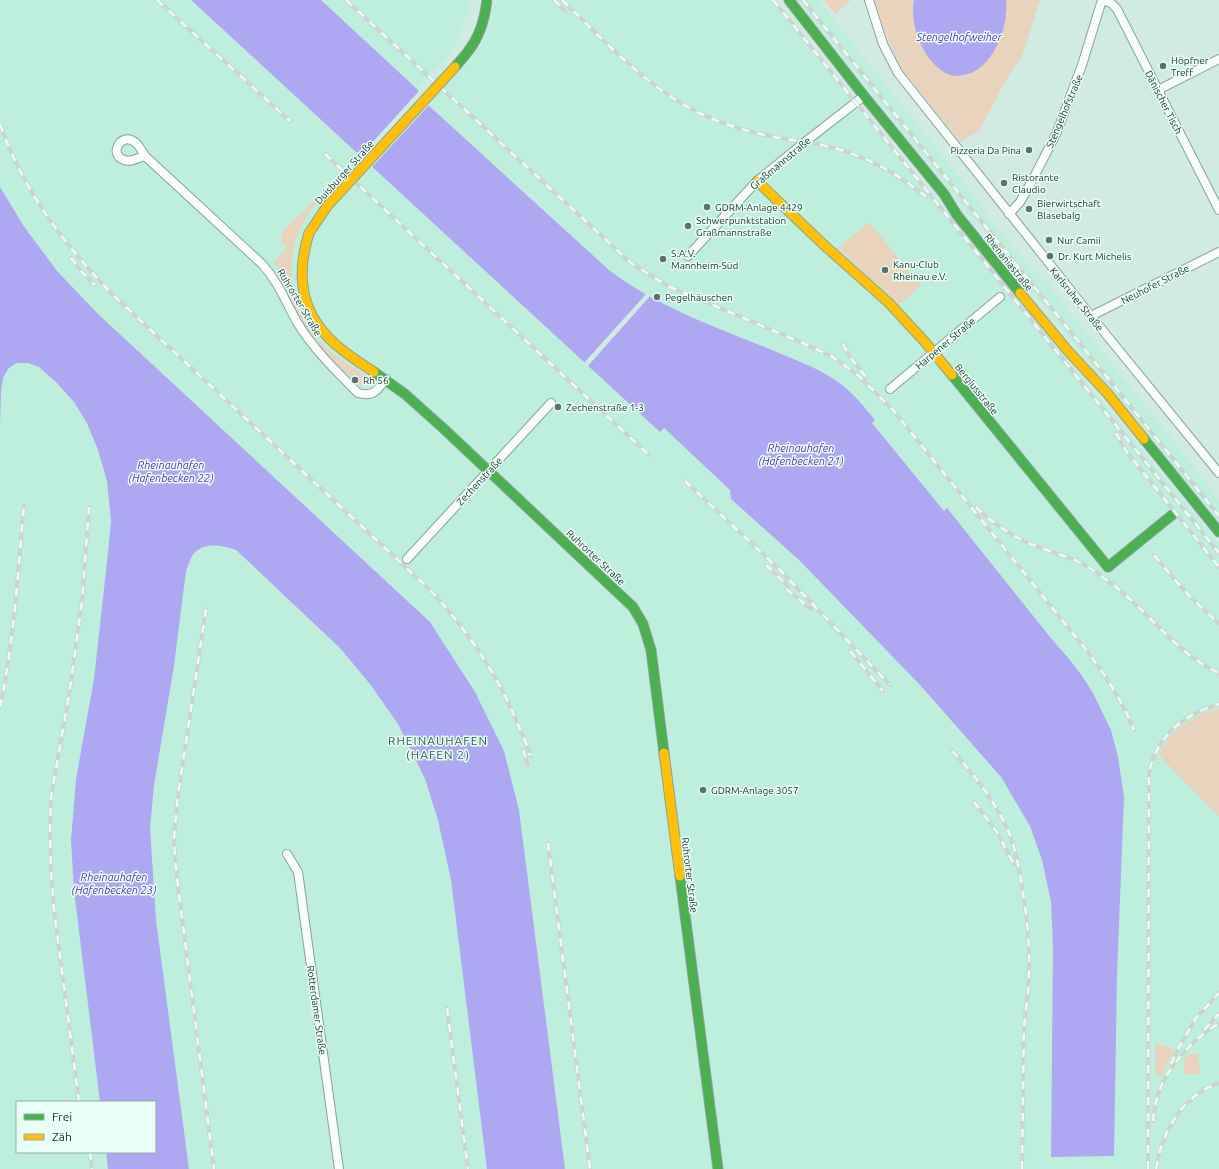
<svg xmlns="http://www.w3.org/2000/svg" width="1219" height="1169" font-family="Ubuntu,sans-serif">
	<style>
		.built { fill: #beeedc }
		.green { fill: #e9d3bc }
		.water { fill: #ada8f1 }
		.pier { fill: #d0ece2 }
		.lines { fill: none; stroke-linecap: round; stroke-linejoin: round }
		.street-casing { stroke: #8ba29a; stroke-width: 10 }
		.fast-casing { stroke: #8ba29a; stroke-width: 11 }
		.slow-casing { stroke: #8ba29a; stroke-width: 11 }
		.street { stroke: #f8fcfb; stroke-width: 8 }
		.fast { stroke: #4caf50; stroke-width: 9 }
		.slow { stroke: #ffc107; stroke-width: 9 }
		.rail-casing { stroke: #ccd4d1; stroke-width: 4 }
		.rail { stroke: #e9fef6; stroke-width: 2.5; stroke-dasharray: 8; stroke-linecap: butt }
		.fast-bridge-casing { stroke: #8ba29a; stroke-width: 11; stroke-linecap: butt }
		.slow-bridge-casing { stroke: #8ba29a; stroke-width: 11; stroke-linecap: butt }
		.fast-bridge { stroke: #4caf50; stroke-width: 9 }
		.slow-bridge { stroke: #ffc107; stroke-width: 9 }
		.poi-dot { fill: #5c736b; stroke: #e9fef6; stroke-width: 1.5 }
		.labels { text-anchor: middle; stroke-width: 3; stroke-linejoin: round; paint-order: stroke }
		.poi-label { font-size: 10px; fill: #1d322b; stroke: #e9fef6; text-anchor: start }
		.street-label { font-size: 10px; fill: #1d322b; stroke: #e9fef6 }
		.water-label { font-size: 11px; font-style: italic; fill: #5834b1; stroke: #e9fef6 }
		.quarter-label { font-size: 12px; letter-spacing: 1px; fill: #2f6151; stroke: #e9fef6 }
	</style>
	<rect width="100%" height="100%" fill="#d0ece2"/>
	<g class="built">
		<polygon points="0,0 191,0 660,432 664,428 730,490 731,499 800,561 921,686 1001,777 1030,826 1042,860 1051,902 1053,946 1051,1157 1114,1156 1117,976 1124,797 1118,757 1111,730 1093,693 1070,660 1050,637 947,509 944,511 872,423 875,420 853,395 841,384 809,366 693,318 656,300 619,278 609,270 427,104 471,59 485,38 494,6 500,0 770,0 831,76 847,97 963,232 1219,544 1219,1169 565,1169 519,810 475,692 430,622 97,313 57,271 23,225 0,187"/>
		<polygon points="321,0 470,0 466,6 469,11 451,53 417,89"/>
		<polygon points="797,0 818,0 930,140 986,211 986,214 1033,271 1035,269 1159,422 1219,500 1219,524 1019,275 1020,274 993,241 976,220 975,221 952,194"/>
		<polygon points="16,363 28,363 39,367 57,383 74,402 87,423 98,450 107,481 111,521 107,562 94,679 76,779 71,841 74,890 100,1102 17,1102 17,1152 106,1152 108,1169 0,1169 0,427 1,391 3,378 8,369"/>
		<polygon points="213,545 224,546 235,550 340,648 370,684 398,724 425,779 438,820 451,880 487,1169 189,1169 156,920 150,828 154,785 174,666 186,571 192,557 202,547"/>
	</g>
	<g class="green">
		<polygon points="824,0 851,0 835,14"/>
		<path d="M875,0H914C910,22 919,42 931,60H988L1000,40L1006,13V0H1040L1023,54L1004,84L979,131L960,142L902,69L889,42L881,20Z"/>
		<path d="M317,197L320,199C312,208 304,218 300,229C283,269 292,315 323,345C337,358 354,368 370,378V383C364,386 360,386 355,382L357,379L354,377L353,379C335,363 317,347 304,326C294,309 289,290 276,274L280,270L274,262L287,247L282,243V233L298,215L300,216Z"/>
		<polygon points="869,222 921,286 899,304 838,248"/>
		<path d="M1219,708V816L1159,755C1163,749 1166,741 1171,736C1183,723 1202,712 1219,708Z"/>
		<polygon points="1155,1043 1175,1049 1161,1076 1155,1073"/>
		<polygon points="1198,1053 1200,1075 1185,1074 1183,1061 1188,1055"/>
	</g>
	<g class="water">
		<path d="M191,0H321L417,89L427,104L609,270C657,307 716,327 772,350C795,360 822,369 842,385C855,395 865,408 875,420L872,423L944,511L947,508L1050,637L1070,660L1082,676L1093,693L1111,730L1118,757L1124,797L1117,976L1114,1156L1051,1157L1053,946L1051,902L1042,860L1030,826L1001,777L921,686L800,561L731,499L730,490L664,428L660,432Z"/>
		<path d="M914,0H1006C1006,4 1007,8 1006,12C1005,35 991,67 968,74C963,75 956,77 950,75C924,65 909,25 914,0Z"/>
		<path d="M0,187L23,225L57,271L97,313L430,622L475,692L504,751L519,810L565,1169H487L451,880L438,820L425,779L398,724L370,684L340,648L236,550C220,545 203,541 192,556C190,560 188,566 186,571L174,666L154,785L150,828L156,920L189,1169H108L106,1152H155V1102H100L74,890L71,841L76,779L94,679L107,562L111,521L107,481L98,450L87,423L74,402L57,383L39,367L28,363H16L8,369L3,378L1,391L0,427Z"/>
	</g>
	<g class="pier">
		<polygon points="420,90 430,104 371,168 359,157"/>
		<polygon points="647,293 651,295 587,367 583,364"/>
	</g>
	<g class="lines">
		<g class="street-casing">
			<g id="street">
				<polyline points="869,0 883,44 898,73 1091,316 1219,473"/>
				<polyline points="1103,0 1111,3 1117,9 1219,210"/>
				<polyline points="1158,90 1219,59"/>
				<path d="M145,156C138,157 132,163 124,160C108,155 121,130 136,143C140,147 143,153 145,156L262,264C279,283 285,301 297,322C313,349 336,371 358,393C373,397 377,391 386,379"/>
				<polyline points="1009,214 1020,202 1032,181 1057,132 1082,65 1102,0"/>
				<polyline points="688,256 757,181 805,142 864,96"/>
				<polyline points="1091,316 1219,252"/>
				<polyline points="890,389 1000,297"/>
				<polyline points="407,559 551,403"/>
				<polyline points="287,854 298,872 339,1169"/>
			</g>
		</g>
		<g class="fast-casing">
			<g id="fast">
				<polyline points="789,0 864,96 944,194 957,215 1020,293"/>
				<polyline points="374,372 405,394 444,429 633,607 643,624 651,650 664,753"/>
				<polyline points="952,375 1108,567 1172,515"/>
				<polyline points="1144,439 1219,532"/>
				<polyline points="680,876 718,1169"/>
			</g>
		</g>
		<g class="slow-casing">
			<g id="slow">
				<polyline points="757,181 824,245 889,303 925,342 952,375"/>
				<path d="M309,233C296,275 300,312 334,343C346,354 360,363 374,372"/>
				<polyline points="1020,293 1068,351 1108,394 1144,439"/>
				<polyline points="664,753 680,876"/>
			</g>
		</g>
		<use href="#street" class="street"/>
		<use href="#fast" class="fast"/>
		<use href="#slow" class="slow"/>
		<g class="rail-casing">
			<g id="rail">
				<polyline points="157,0 290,121"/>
				<path d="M346,0L631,263L650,275L668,286L807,345L831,356L859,376L893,410L1087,651C1106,676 1122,701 1134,730"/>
				<polyline points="554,0 565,11"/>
				<path d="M562,0C608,44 653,95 713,119C737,129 761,135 786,139C798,141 810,142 822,145C862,154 895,171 926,197"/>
				<polyline points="773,0 1219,553"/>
				<polyline points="803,0 1219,516"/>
				<path d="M0,124C24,192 63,243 112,294L428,588C467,629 498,675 519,727C523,737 528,746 530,756"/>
				<polyline points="325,154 649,455"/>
				<polyline points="71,258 81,271 95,285"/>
				<polyline points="843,344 850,357 866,377"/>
				<polyline points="1116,433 1126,451 1219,567"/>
				<polyline points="685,481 781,571 890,685"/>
				<path d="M976,507C990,521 1008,533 1026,542C1042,549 1060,554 1077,561C1087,566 1096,572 1105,579C1146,607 1173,652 1219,673"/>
				<path d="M1154,555C1174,580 1195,603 1219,623"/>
				<polyline points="766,565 789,587"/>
				<polyline points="786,589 811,609"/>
				<polyline points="206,609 178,795 174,837 175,858 178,886 214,1169"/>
				<polyline points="850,651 883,691"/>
				<path d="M0,707C14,641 18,572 24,505"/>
				<polyline points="523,750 528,765"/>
				<path d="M952,751C974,774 993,799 1007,828C1015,846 1019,867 1022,887C1027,916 1030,945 1029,975C1029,993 1025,1011 1024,1029"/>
				<polyline points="974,802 997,832 1014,865"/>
				<polyline points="548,843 590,1169"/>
				<polyline points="447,1008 468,1169"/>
				<polyline points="1204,1030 1219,1014"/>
				<polyline points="1171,1064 1178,1049 1196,1018 1219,993"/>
				<polyline points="79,1102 54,910 51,872 50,830 51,797 69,695 82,601 89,507"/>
				<path d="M1153,1121C1154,1108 1157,1094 1163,1082C1173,1062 1198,1034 1219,1024"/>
				<polyline points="90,1152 92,1169"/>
				<polyline points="1022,1169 1024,1025"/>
				<path d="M1148,1169L1149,773C1154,746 1172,725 1196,713C1203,709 1211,707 1219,704"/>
				<path d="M1156,1169C1161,1138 1176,1106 1205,1089C1209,1087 1214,1085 1219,1083"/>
			</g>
		</g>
		<use href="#rail" class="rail"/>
		<g class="fast-bridge-casing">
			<path id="fast-bridge" d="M455,67C460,61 465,56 469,50C480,36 485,17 487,0"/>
		</g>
		<g class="slow-bridge-casing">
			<polyline id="slow-bridge" points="309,233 328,205 455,67"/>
		</g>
		<use href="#fast-bridge" class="fast-bridge"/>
		<use href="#slow-bridge" class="slow-bridge"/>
	</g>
	<g class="poi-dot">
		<circle cx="1163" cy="66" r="4"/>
		<circle cx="1029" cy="150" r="4"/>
		<circle cx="1004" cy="183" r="4"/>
		<circle cx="707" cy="207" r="4"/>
		<circle cx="1029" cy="209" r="4"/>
		<circle cx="688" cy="226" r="4"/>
		<circle cx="1049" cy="240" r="4"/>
		<circle cx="1050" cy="256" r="4"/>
		<circle cx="663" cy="259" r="4"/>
		<circle cx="885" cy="270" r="4"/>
		<circle cx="657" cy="297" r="4"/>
		<circle cx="355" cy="380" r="4"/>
		<circle cx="558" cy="407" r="4"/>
		<circle cx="703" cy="790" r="4"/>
	</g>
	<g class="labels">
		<g class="poi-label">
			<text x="1171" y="64">Höpfner<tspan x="1171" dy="12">Treff</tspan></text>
			<text x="1021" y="154" text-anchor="end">Pizzeria Da Pina</text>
			<text x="1012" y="181">Ristorante<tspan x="1012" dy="12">Claudio</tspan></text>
			<text x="1037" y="207">Bierwirtschaft<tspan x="1037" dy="12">Blasebalg</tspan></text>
			<text x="715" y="211">GDRM-Anlage 4429</text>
			<text x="696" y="224">Schwerpunktstation<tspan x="696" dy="12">Graßmannstraße</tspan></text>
			<text x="1057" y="244">Nur Camii</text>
			<text x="671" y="257">S.A.V.<tspan x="671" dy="12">Mannheim-Süd</tspan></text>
			<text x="1058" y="260">Dr. Kurt Michelis</text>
			<text x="893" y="268">Kanu-Club<tspan x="893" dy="12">Rheinau e.V.</tspan></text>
			<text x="665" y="301">Pegelhäuschen</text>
			<text x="363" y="384">Rh 56</text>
			<text x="566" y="411">Zechenstraße 1-3</text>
			<text x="711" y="794">GDRM-Anlage 3057</text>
		</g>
		<g class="street-label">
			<text transform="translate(1164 102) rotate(63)" y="4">Dänischer Tisch</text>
			<text transform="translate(1064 111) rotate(-67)" y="4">Stengelhofstraße</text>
			<text transform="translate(780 163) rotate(-40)" y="4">Graßmannstraße</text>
			<text transform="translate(344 172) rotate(-48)" y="4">Duisburger Straße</text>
			<text transform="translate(1009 262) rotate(51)" y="4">Rhenaniastraße</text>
			<text transform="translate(1155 284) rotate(-27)" y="4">Neuhofer Straße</text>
			<text transform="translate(1077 299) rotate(51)" y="4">Karlsruher Straße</text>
			<text transform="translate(300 302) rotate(59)" y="4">Ruhrorter Straße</text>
			<text transform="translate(945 343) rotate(-40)" y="4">Harpener Straße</text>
			<text transform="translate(977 389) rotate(51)" y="4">Bergiusstraße</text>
			<text transform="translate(479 481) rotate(-47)" y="4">Zechenstraße</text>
			<text transform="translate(596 557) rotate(43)" y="4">Ruhrorter Straße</text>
			<text transform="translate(690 875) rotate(83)" y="4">Ruhrorter Straße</text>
			<text transform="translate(317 1010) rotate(82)" y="4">Rotterdamer Straße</text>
		</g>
		<g class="water-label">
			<text x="959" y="41">Stengelhofweiher</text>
			<text x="801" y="452">Rheinauhafen<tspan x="801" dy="13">(Hafenbecken 21)</tspan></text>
			<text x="171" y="469">Rheinauhafen<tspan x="171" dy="13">(Hafenbecken 22)</tspan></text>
			<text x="114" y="881">Rheinauhafen<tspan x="114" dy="13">(Hafenbecken 23)</tspan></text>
		</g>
		<g class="quarter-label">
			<text x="438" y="745">RHEINAUHAFEN<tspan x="438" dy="14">(HAFEN 2)</tspan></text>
		</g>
	</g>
	<rect x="16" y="1101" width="140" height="52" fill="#e9fef6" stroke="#97aca5"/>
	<rect x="24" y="1114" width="20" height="6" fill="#4caf50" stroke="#97aca5"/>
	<text x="52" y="1121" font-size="12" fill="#1d322b">Frei</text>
	<rect x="24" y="1134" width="20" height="6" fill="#ffc107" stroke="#97aca5"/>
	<text x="52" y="1141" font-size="12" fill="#1d322b">Zäh</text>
</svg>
